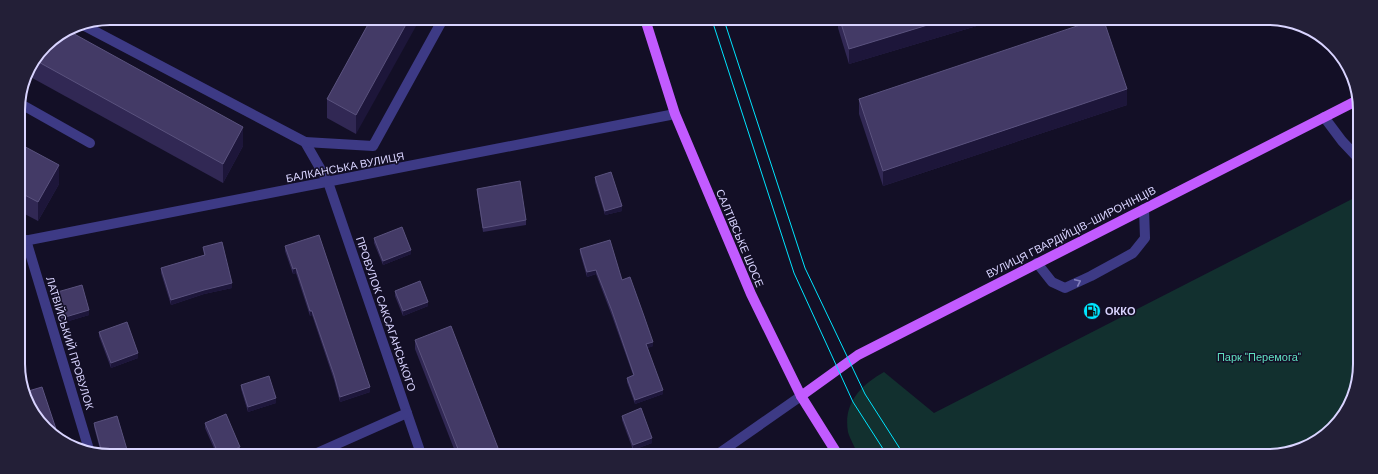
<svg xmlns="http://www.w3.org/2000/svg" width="1378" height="474" font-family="'DM Sans',sans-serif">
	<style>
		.green { fill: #12302f }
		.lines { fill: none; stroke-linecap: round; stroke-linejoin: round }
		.minor { stroke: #3d3a85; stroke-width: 10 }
		.major { stroke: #c25bff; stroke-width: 10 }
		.tram { stroke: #00e5ff; stroke-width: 1 }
		.wall { fill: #312854 }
		.shaded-wall { fill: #1d163a }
		.building { fill: #433a66; stroke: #5a527e }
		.oneway { stroke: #837fbc }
		.labels { text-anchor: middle; stroke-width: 3; stroke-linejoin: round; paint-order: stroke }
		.street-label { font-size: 11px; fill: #d9d4ff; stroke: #130f26 }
		.poi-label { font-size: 11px; font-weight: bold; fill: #d9d4ff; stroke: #130f26; text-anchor: start }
		.park-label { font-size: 11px; fill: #5fe0c0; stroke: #130f26 }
		.rim { fill: none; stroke: #d9d4ff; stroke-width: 2 }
	</style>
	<rect width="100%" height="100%" fill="#130f26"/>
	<path class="green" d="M1358,196L1357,388L1324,437L1274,456L858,455C855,447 850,439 848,432C843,403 861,385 884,372L934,413Z"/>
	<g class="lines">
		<g class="minor">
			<polyline points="81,24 305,142 328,182 421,454"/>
			<polyline points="19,103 90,143"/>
			<polyline points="1324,117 1342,141 1358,158"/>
			<polyline points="305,142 373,146 443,19"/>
			<polyline points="26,240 90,453"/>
			<polyline points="19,242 675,114"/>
			<polyline points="1037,263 1052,282 1065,288 1091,276 1133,253 1145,238 1144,209"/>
			<polyline points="317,453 407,413"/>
			<polyline points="718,454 801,396"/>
		</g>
		<g class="major">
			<polyline points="645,19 675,114 751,294 801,396 838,455"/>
			<polyline points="801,396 858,355 1358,100"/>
		</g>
		<g class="tram">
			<polyline points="712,20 794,273 853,402 887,455"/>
			<polyline points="724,20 805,268 865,394 904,455"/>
		</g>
	</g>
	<g class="wall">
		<polygon points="371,19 356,134 327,118 327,99"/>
		<polygon points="838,20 980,20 980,25 849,64 838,28"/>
		<polygon points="45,45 243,146 223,183 25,74"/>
		<polygon points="859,99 1127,105 883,186 859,114"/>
		<polygon points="18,143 59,184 38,221 19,211"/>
		<polygon points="595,177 622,211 605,215 595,182"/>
		<polygon points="477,189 526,220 526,225 483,232 477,193"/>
		<polygon points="374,238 411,254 383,265 374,243"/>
		<polygon points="285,246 370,392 340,402 334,380 312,315 310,316 296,273 293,274 285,251"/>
		<polygon points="203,247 232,288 204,294 171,305 161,273 161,268 204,255"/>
		<polygon points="580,249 622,280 653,346 647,348 663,394 635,404 627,382 627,378 633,375 612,316 596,274 587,277 580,253"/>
		<polygon points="395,291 428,306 403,316 395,296"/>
		<polygon points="54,293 89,315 62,323 54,298"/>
		<polygon points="99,332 138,358 111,368 99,336"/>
		<polygon points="415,340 498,454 456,454 415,349"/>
		<polygon points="241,385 276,403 248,412 241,389"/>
		<polygon points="622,416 652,443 633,450 622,420"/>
		<polygon points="94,423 128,453 101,453 94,427"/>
		<polygon points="205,423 240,452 237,453 216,453 205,428"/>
	</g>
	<g class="shaded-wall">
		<polygon points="409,19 420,19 356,134 356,115"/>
		<polygon points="944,20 980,20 980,25 849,64 849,49"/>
		<polygon points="1127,89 1127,105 883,186 883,171"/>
		<polygon points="243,127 243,146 223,183 223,164"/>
		<polygon points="59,165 59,184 38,221 38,202"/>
		<polygon points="622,206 622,211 605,215 605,211"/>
		<polygon points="411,250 411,254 383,265 383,261"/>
		<polygon points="296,268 296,273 293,274 293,269"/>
		<polygon points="596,270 596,274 587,277 587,272"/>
		<polygon points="232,283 232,288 204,294 171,305 171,300 204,290"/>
		<polygon points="428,302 428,306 403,316 403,311"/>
		<polygon points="89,310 89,315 62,323 62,318"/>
		<polygon points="310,311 312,311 312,315 310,316"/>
		<polygon points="653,342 653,346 646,349 646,344"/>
		<polygon points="138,353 138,358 111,368 111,363"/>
		<polygon points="370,387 370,392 340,402 340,397"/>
		<polygon points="663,390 663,394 635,404 635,400"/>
		<polygon points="276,398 276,403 248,412 248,407"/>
		<polygon points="652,438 652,443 633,450 633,445"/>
		<polygon points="240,447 240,452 237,453 226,453"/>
		<polygon points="498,448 498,454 484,454"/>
	</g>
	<g class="building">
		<polygon points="371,19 409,19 356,115 327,99"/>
		<polygon points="840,20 944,20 849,49"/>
		<polygon points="1092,21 1104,21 1127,89 883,171 859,99"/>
		<polygon points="67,30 243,127 223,164 35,60 45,45"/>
		<polygon points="18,143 59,165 38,202 19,192"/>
		<polygon points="611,172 622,206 605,211 595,177"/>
		<polygon points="520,181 526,220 483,228 477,189"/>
		<polygon points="402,227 411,250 383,261 374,238"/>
		<polygon points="319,235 370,387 340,397 334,375 312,311 310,311 296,268 293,269 285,246"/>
		<polygon points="610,240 622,280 630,277 644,316 653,342 646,344 663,390 635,400 627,378 634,375 612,311 596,270 587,272 580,249"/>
		<polygon points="222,242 232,283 204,290 171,300 161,268 205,255 203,247"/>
		<polygon points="420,281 428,302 403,311 395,291"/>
		<polygon points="82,285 89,310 62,318 54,293"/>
		<polygon points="127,322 138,353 111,363 99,332"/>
		<polygon points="451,326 498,448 484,454 460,454 415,340"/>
		<polygon points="269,376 276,398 248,407 241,385"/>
		<polygon points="42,387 58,435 41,425 25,392"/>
		<polygon points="641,408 652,438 633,445 622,416"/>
		<polygon points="226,414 240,447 226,453 218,453 205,423"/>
		<polygon points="117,416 128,453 102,453 94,423"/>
	</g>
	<defs><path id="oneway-chevron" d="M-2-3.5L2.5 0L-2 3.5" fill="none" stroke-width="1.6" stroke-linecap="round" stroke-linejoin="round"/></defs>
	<use class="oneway" href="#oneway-chevron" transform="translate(1078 282) rotate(-25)"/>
	<defs>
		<g id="fuel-disc" transform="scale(0.9)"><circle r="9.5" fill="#00e5ff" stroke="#130f26"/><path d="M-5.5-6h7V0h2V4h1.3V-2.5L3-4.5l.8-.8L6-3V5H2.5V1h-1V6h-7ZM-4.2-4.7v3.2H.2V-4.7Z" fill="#111"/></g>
	</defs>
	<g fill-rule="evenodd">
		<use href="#fuel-disc" x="1092" y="311"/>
	</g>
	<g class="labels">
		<g class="street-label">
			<text transform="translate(345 167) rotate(-11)" y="4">БАЛКАНСЬКА ВУЛИЦЯ</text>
			<text transform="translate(1071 232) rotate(-27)" y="4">ВУЛИЦЯ ГВАРДІЙЦІВ-ШИРОНІНЦІВ</text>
			<text transform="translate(740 238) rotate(67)" y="4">САЛТІВСЬКЕ ШОСЕ</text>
			<text transform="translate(386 314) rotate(71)" y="4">ПРОВУЛОК САКСАГАНСЬКОГО</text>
			<text transform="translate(70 343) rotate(73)" y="4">ЛАТВІЙСЬКИЙ ПРОВУЛОК</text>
		</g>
		<g class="poi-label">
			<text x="1105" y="315">ОККО</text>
		</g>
		<g class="park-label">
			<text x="1259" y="361">Парк "Перемога"</text>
		</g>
	</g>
	<path d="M0 0H1378V474H0ZM110 25H1268A85 85 0 0 1 1353 110V364A85 85 0 0 1 1268 449H110A85 85 0 0 1 25 364V110A85 85 0 0 1 110 25Z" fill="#231f37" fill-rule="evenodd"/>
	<path class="rim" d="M110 25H1268A85 85 0 0 1 1353 110V364A85 85 0 0 1 1268 449H110A85 85 0 0 1 25 364V110A85 85 0 0 1 110 25Z"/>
</svg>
